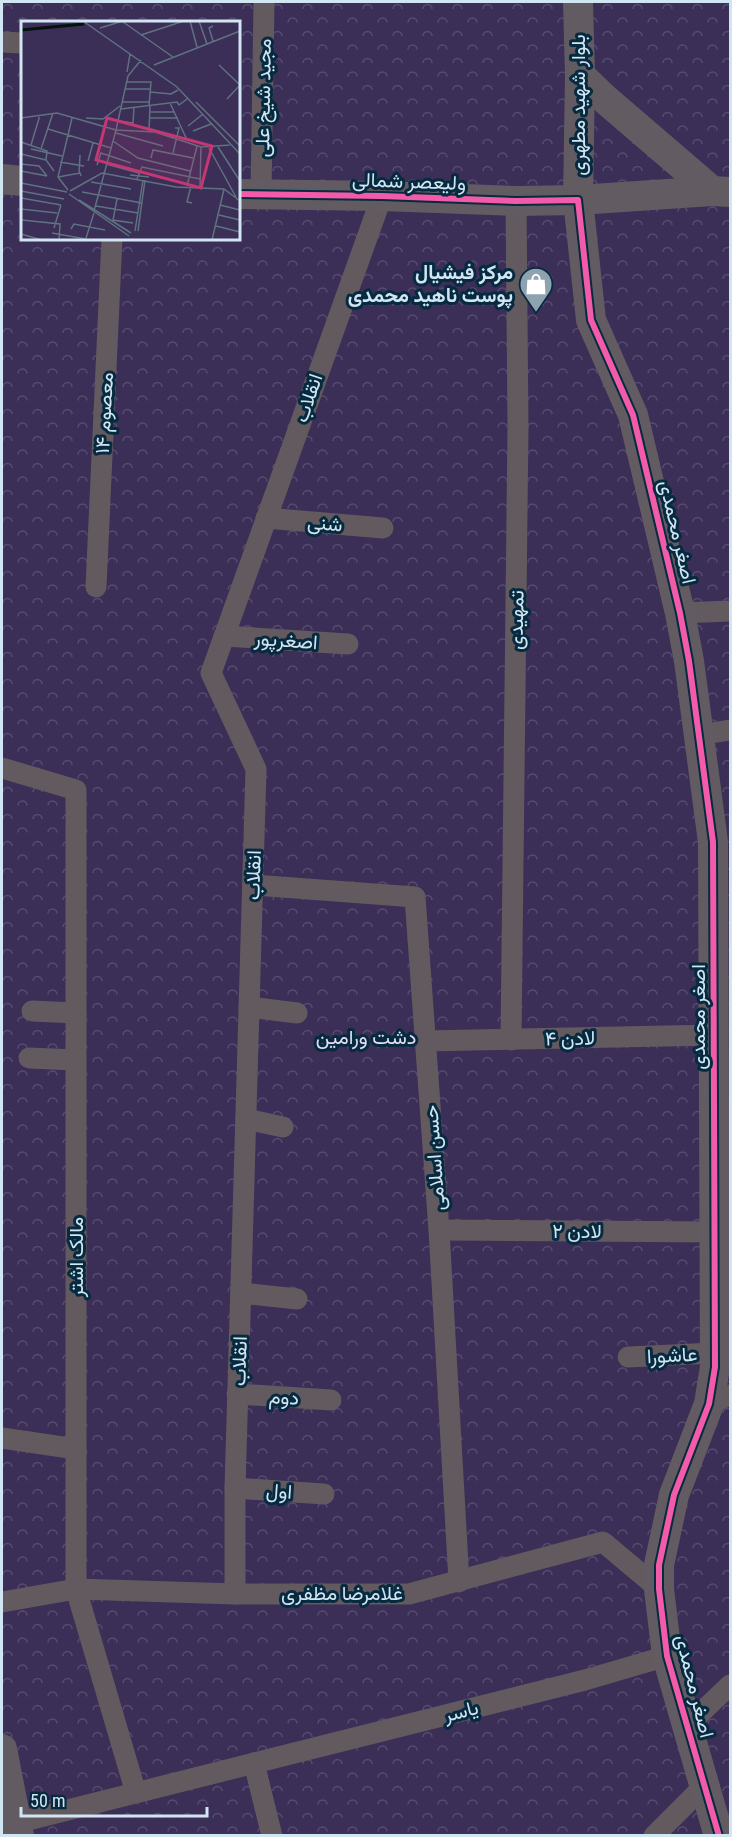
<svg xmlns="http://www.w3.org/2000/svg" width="732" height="1837" font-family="'Roboto Condensed',Vazirmatn,sans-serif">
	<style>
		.park { fill: url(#park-crowns); fill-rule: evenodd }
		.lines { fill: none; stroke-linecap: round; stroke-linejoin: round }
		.street { stroke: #625a5f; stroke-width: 21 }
		.secondary { stroke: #625c62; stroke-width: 30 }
		.cycleway-casing { stroke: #062a3f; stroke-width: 10 }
		.cycleway { stroke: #f35aa7; stroke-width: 6 }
		.labels { text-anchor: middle; stroke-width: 6; stroke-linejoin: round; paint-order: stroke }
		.street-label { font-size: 20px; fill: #d2e5f2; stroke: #062a3f }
		.poi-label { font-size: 20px; font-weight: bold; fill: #d2e5f2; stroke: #062a3f; text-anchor: end }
		.park-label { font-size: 20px; fill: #e4ddf3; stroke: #062a3f }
		.inset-river { fill: none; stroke: #041210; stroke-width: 3 }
		.inset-road { fill: none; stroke: #5f727f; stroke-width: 1.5 }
		.view { fill: #c43772; fill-opacity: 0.15; stroke: #c43772; stroke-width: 3 }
		.inset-edge { fill: none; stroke: #d2e5f2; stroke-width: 3 }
	</style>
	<defs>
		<pattern id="park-crowns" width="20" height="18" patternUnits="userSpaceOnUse" patternTransform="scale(1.5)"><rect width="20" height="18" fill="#3b2e57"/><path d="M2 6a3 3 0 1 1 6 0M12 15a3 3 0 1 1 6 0" fill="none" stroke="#564c70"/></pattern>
	</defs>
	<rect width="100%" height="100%" fill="#132632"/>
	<path class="park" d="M2,2H730V1835H2ZM22,22H238V238H22Z"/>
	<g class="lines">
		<g class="street">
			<polyline points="2,42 22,43"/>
			<polyline points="261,195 264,2"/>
			<polyline points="266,518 383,528"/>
			<polyline points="96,587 112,238"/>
			<polyline points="680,613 730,611"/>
			<polyline points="224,636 348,644"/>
			<polyline points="699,735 730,730"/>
			<polyline points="2,768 76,790 76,1589 136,1793"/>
			<polyline points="253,885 415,897 439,1230 459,1582"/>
			<polyline points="249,1007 297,1013"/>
			<polyline points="32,1011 76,1013"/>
			<polyline points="511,1040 518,427 516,201"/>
			<polyline points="425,1041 715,1035"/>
			<polyline points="29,1058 75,1060"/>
			<polyline points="246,1119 283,1127"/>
			<polyline points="439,1230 715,1232 730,1230"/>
			<polyline points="241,1293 297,1299"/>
			<polyline points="628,1357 715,1353"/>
			<polyline points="237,1394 331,1400"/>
			<polyline points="709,1404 730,1395"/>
			<polyline points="2,1438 76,1449"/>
			<polyline points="235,1488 324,1494"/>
			<polyline points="235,1594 235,1488 256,769 211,673 382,196"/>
			<polyline points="2,1602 76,1589 235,1594 409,1594 603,1542 659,1589"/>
			<polyline points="687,1726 730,1685"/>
			<polyline points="254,1763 272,1836"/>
			<polyline points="16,1823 585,1680 667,1656"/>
			<polyline points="654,1836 704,1786"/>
		</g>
		<g class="secondary">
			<polyline points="578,2 580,75 578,200 591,320 633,415 680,613 689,661 713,842 715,1367 709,1404 674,1495 659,1565 659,1589 667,1656 719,1836"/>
			<polyline points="580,75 606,100 712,191"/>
			<polyline points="2,179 22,181"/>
			<polyline points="238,194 382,196 516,201 578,200 712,191 730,192"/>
			<polyline points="2,1749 19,1836"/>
		</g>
		<g class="cycleway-casing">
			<polyline id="cycleway" points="238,194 382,196 516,201 578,200 591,320 633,415 680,613 689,661 713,842 715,1367 709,1404 674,1495 659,1565 659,1589 667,1656 719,1836"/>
		</g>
		<use href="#cycleway" class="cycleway"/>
	</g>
	<defs>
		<g id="shop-pin" transform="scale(1.725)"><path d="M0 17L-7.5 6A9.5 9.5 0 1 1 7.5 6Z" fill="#8fa2af" stroke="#062a3f"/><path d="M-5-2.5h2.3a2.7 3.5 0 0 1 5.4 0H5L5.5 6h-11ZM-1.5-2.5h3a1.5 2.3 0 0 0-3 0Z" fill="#fff"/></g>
	</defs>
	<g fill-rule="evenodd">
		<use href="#shop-pin" x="536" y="284"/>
	</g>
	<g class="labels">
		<g class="street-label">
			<text transform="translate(263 98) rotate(-89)" y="7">مجید شیخ علی</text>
			<text transform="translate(578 105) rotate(-90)" y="7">بلوار شهید مطهری</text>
			<text transform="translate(409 181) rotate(2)" y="7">ولیعصر شمالی</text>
			<text transform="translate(308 398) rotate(-71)" y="7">انقلاب</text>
			<text transform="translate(104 413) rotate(-87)" y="7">۱۴ معصوم</text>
			<text transform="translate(325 523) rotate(5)" y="7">شنی</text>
			<text transform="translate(678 532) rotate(77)" y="7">اصغر محمدی</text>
			<text transform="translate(516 620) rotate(-89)" y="7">تمهیدی</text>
			<text transform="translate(286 640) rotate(4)" y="7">اصغرپور</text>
			<text transform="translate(253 875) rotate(-88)" y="7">انقلاب</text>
			<text transform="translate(698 1017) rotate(-90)" y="7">اصغر محمدی</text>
			<text transform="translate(570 1038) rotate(-1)" y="7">لادن ۴</text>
			<text transform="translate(434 1158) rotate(-94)" y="7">حسن اسلامی</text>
			<text x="577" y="1238">لادن ۲</text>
			<text transform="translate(76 1257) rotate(-90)" y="7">مالک اشتر</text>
			<text transform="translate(672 1355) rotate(-3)" y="7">عاشورا</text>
			<text transform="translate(239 1361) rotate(-88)" y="7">انقلاب</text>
			<text transform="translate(284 1397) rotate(4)" y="7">دوم</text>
			<text transform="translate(279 1491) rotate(4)" y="7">اول</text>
			<text x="342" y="1600">غلامرضا مظفری</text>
			<text transform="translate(695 1686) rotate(76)" y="7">اصغر محمدی</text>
			<text transform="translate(461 1711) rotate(-14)" y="7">یاسر</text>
		</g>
		<g class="poi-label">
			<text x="513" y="279">مرکز فیشیال<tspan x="513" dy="23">پوست ناهید محمدی</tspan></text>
		</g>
		<g class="park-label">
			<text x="366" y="1044">دشت ورامین</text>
		</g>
	</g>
	<g transform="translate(21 21)">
		<rect width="219" height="219" fill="#132632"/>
		<path d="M0,0H219V219H0Z" fill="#3b2e57"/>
		<path class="inset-river" d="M0,9L63,3"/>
		<path class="inset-road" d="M62,0L156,66L219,133M169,0L176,26M178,0L186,23M102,1L152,36M79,7L102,0M120,14L163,0M192,20L188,7L192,5M133,44L219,10M198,44L219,64M106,51L109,33M106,61H130L128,85M104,68H129M129,71L150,73L157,69M206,78L219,64M101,81H128M175,81L219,125M149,82L166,119M100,88L156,81L158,84L166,78M129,91H154M0,97L36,92L95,109L107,55L120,39M65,97L82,98L99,85M129,97H157M97,100L112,102L113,87M167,105L182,93M27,108L90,127M128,110L129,85M172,110L190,103M95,112L142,125M92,120L117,137L169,150M0,121L26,130L25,139L33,150M10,124L19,94M197,126L219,160M188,127L215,176M10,128L41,135M20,128L32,92M152,132L158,107H154M0,133L25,139M130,137L132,129L172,137M67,140L72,122M39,141L63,145M0,143L18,145L26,155M85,143L118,152M76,144L80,132L110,142M0,150L26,155M58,153L59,134M109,154L128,156M37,156L59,152L60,155M116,158L121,146L179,158M70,161L110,168M0,162L46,171M166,165L176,125M170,165L166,181L171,182M179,166L180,126M47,169L37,156L51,97M0,170L43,178M49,170L81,152L155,166L203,168L219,180M61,171L121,182M48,173L108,215M0,177L40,184M96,178L92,199L112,202M58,179L110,212M199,184L219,189M75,185L117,192M0,188L36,192M73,190L95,109L134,111L180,126L209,124M198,194L219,199M1,199L39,203L38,219M195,205L219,211M33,207L40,184M50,208L53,203L84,209M114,210L122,159M117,210L124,159M31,212L65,218M0,213L21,219M65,217L73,192M191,219L203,168"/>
		<path class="view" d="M86,97L191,125L180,167L75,139Z"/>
		<rect width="219" height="219" class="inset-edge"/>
	</g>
	<rect width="732" height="1837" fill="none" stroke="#d2e5f2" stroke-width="6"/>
	<path d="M21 1807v9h186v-9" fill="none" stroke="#d2e5f2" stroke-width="3"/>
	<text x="30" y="1807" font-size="18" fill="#d2e5f2" stroke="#062a3f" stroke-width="4.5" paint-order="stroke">50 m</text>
</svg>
